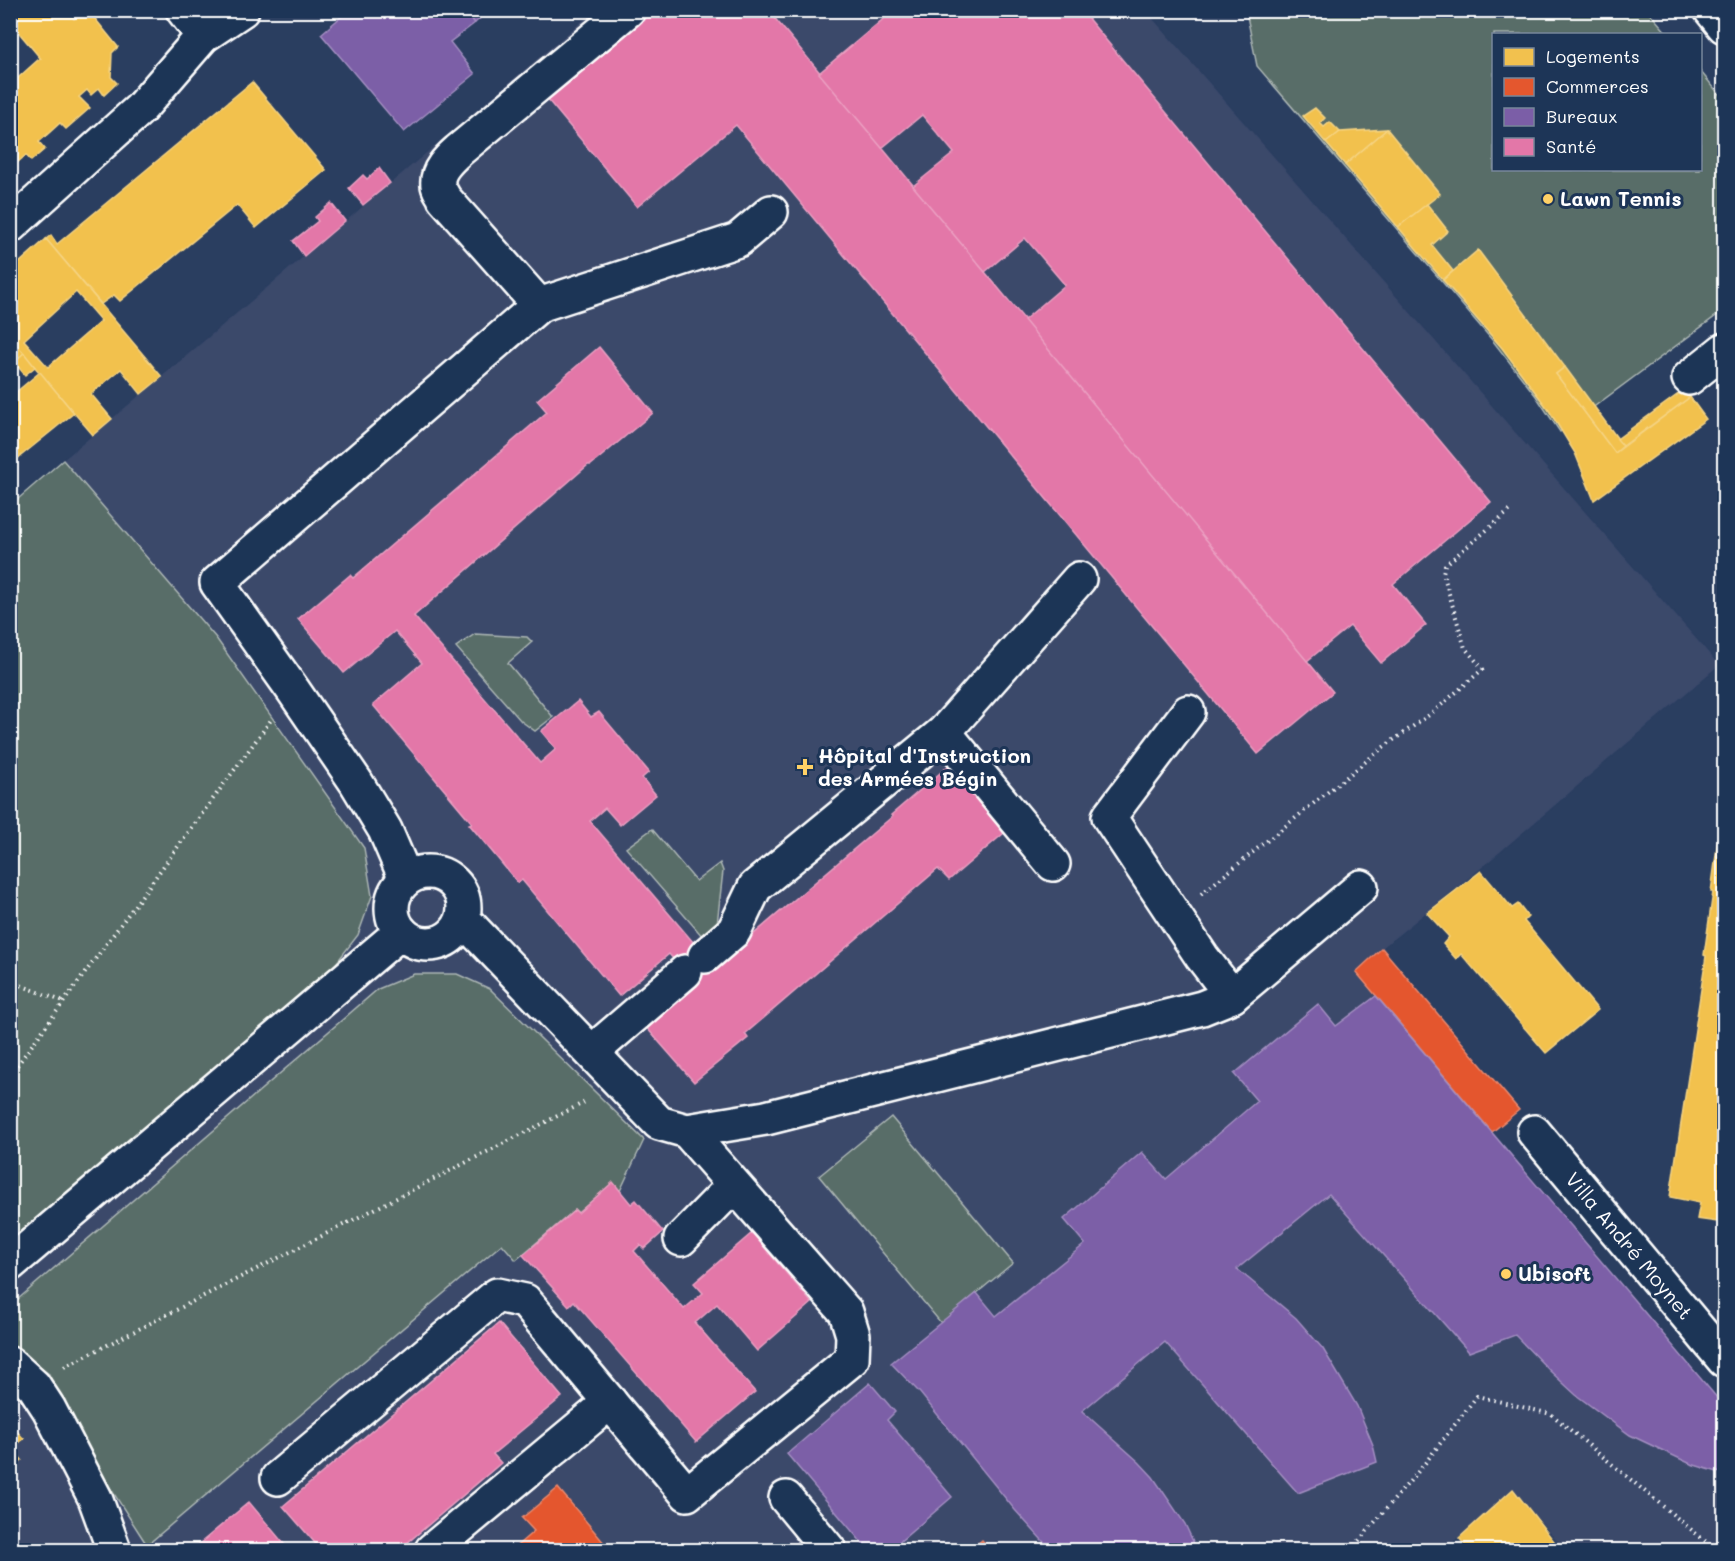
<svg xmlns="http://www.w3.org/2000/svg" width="1735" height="1561" font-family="Mali,sans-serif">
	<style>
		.built { fill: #3a486b }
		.green { fill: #596d68; stroke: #acb6b4; stroke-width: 1.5 }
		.homes { fill: #f2c14e; stroke: #f6d483; stroke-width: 1.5; fill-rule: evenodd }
		.shops { fill: #e4572e; stroke: #ec896d; stroke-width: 1.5 }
		.offices { fill: #7b5ea7; stroke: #a38ec1; stroke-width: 1.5 }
		.health { fill: #e377a8; stroke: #eba0c2; stroke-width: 1.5 }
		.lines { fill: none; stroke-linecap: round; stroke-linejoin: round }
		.minor-casing { stroke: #fff; stroke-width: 38 }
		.path { stroke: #fff; stroke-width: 4; stroke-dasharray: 1.5 4.5; stroke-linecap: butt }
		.minor { stroke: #1d3557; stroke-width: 33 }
		.poi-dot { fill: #ffd166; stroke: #1d3557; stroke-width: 2 }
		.labels { text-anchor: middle; stroke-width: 6; stroke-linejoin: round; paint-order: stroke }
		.poi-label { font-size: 20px; font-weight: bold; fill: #fff; stroke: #1d3557; text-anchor: start }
		.street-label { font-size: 20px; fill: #fff; stroke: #1d3557 }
	</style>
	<rect width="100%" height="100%" fill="#2a3e60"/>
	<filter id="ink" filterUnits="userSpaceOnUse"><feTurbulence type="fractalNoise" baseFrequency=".0167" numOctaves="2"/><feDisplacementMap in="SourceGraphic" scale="12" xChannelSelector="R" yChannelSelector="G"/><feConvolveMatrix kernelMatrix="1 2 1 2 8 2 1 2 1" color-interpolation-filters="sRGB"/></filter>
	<g filter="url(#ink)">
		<polygon class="built" points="594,11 1146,11 1719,665 1480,869 1382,948 1356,972 1724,1406 1724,1541 1713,1550 1565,1550 1513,1490 1444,1550 991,1550 982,1540 969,1550 11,1550 10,505"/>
		<g class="green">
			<polygon points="1246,11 1648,11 1668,34 1494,34 1494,170 1700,170 1701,72 1724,100 1724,310 1560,432 1536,396 1493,341 1257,66"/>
			<polygon points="63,460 216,638 364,848 372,896 358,935 327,975 11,1239 11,505"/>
			<polygon points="475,634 527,637 532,642 508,663 553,717 535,731 521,721 456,647"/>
			<polygon points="652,829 696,881 720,863 723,871 717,924 703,937 626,848"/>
			<polygon points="414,974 457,974 490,989 644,1140 620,1191 613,1183 578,1213 575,1210 516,1260 502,1244 147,1545 69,1424 49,1374 11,1347 10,1306 378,989"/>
			<polygon points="891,1117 1013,1263 941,1323 819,1176"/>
		</g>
		<g class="homes">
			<polygon points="10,10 67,10 74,19 84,10 88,10 118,47 112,53 111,77 117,83 104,95 99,88 91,95 87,90 79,97 90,108 66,129 60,123 39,142 45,149 31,161 26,155 10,169 10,85 38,60 41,59 10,22"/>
			<polygon points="252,82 326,170 256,228 237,205 120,301 114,295 101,304 46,239 51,235 57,244"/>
			<polygon points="1315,108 1325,118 1320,123 1324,127 1330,122 1340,132 1326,143 1303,116"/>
			<polygon points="1387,129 1345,165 1326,143 1340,132"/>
			<polygon points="1387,129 1440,194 1398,227 1345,165"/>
			<polygon points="1427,204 1448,231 1432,245 1453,271 1443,280 1398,227"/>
			<path d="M46,239L162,377L141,394L121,369L91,394L112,419L93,435L10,338V271ZM76,292L101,321L48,367L24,340Z"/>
			<polygon points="1478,250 1565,367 1556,374 1615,453 1690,397 1706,419 1594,500 1575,453 1548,409 1502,348 1443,280"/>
			<polygon points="10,338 24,353 14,362 10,358"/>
			<polygon points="24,353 35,367 25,375 14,362"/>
			<polygon points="1565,367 1623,446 1615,453 1556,374"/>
			<polygon points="40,372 74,413 17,459 10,451 10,397"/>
			<polygon points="1684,390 1690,397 1623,446 1617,439"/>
			<polygon points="1724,815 1724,1223 1697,1219 1700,1203 1670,1197 1706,956 1704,955 1713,892 1711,892 1718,840 1720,838"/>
			<polygon points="1481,871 1512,908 1518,904 1528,917 1524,921 1598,1010 1546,1053 1461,954 1456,959 1443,944 1449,937 1427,913"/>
			<polygon points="10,1424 24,1439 12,1448 22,1460 10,1470"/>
			<polygon points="1513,1489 1561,1550 1469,1550 1459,1538"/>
		</g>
		<g class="shops">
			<polygon points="1382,948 1519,1110 1492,1132 1356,972"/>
			<polygon points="558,1488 610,1550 512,1550 534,1531 522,1518"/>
			<polygon points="982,1540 991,1550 970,1550"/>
		</g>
		<g class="offices">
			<polygon points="349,10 464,10 475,23 450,42 475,74 404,132 321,34"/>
			<polygon points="464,10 489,10 475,23"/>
			<polygon points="1376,996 1724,1406 1724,1474 1691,1464 1630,1435 1576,1395 1550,1371 1515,1335 1469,1352 1329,1194 1237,1269 1296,1318 1323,1349 1357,1406 1373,1445 1377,1462 1298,1493 1165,1342 1082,1411 1139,1462 1153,1477 1185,1524 1197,1550 1051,1550 1015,1510 920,1393 891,1363 977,1293 996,1316 1085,1244 1064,1219 1142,1152 1166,1179 1257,1101 1234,1074 1318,1004 1336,1026"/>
			<polygon points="870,1383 895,1412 887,1420 952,1497 890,1550 868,1550 787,1454"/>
		</g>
		<g class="health">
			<polygon points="656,10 768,10 1333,692 1258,754 736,125 637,207 548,100"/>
			<polygon points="894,10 1081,10 1491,502 1393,584 1426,625 1381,663 1350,626 1307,661 1024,320 1065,285 1025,238 985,272 913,186 954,153 922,115 882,148 819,73"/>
			<polygon points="379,168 390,183 363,205 349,188 363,175 367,179"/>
			<polygon points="331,203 345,221 304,256 293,241 318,221 315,217"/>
			<polygon points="599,347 653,413 591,465 588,465 414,616 540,763 556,749 541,731 578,701 591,717 599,712 649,772 642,778 656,795 620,825 605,808 590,821 705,956 715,967 893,816 891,815 954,761 1010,828 949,880 938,869 745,1034 748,1038 694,1082 646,1027 696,985 669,954 619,996 522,880 518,883 469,824 472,823 373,705 422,663 395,631 344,673 298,619 350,575 353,578 547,412 537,400"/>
			<polygon points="613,1182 631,1204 636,1200 663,1232 644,1249 640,1245 634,1251 684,1309 703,1293 694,1283 752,1233 812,1303 757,1351 717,1304 695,1323 755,1392 696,1442 574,1301 569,1306 523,1255 575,1210 578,1213"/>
			<polygon points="499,1323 562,1397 493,1454 501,1463 399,1550 321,1550 283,1506"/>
			<polygon points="249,1502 289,1550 192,1550"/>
		</g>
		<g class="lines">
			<g class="minor-casing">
				<g id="minor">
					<polyline points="183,10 203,36"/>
					<polyline points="1711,10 1724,26"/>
					<polyline points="10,226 140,109 203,36 242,10"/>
					<path d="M539,305L444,198C443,194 438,189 438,185C436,171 449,159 458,151L628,10"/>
					<polyline points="1689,378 1724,350"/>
					<polyline points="1188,712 1109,817 1202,957 1232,996"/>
					<polyline points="944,732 1053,864"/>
					<circle cx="428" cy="908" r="36"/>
					<polyline points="406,879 385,830 356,782 293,690 217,583 539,305 738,240 771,212"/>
					<polyline points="463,919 659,1123 687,1131 766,1118 1202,1008 1232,996 1361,887"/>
					<polyline points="705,956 734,931 755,887 944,732 1079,579"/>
					<polyline points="592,1052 685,972"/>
					<polyline points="1534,1132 1724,1360"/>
					<polyline points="681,1239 734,1185"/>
					<polyline points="10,1264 401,932"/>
					<polyline points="10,1364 34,1386 49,1409 95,1498 114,1550"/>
					<polyline points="278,1478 497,1295 525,1301 687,1494 852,1359 853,1335 846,1312 687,1131"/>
					<polyline points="786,1498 829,1550"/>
					<polyline points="432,1550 610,1402"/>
				</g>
			</g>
			<g class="path">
				<polyline points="1201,894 1385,746 1432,713 1483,669 1465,648 1443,573 1445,565 1512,509"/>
				<polyline points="10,981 64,1002"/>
				<polyline points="10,1075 271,720"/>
				<polyline points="64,1367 587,1101"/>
				<polyline points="1351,1550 1422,1467 1477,1396 1551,1414 1716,1550"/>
			</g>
			<use href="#minor" class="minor"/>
		</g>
	</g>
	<g class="poi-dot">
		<circle cx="1548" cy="199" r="6"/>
		<path d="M802 758h6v6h6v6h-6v6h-6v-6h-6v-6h6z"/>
		<circle cx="1506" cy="1274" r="6"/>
	</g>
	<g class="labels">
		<g class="poi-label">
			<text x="1560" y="206">Lawn Tennis</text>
			<text x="818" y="763">Hôpital d'Instruction<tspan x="818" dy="23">des Armées Bégin</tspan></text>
			<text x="1518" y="1281">Ubisoft</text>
		</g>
		<g class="street-label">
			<text transform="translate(1629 1246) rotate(50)" y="7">Villa André Moynet</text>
		</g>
	</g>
	<rect width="1735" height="1561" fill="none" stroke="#1d3557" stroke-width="36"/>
	<rect x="18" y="18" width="1699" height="1525" fill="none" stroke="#fff" stroke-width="2" filter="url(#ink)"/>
	<rect x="1492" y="33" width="210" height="138" fill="#1d3557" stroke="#77869a" stroke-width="1.5"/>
	<rect x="1504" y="48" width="30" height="18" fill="#f2c14e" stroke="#77869a" stroke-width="1.5"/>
	<text x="1546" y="63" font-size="18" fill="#ffffff">Logements</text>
	<rect x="1504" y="78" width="30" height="18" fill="#e4572e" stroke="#77869a" stroke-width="1.5"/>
	<text x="1546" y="93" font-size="18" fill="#ffffff">Commerces</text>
	<rect x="1504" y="108" width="30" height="18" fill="#7b5ea7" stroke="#77869a" stroke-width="1.5"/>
	<text x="1546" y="123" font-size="18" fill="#ffffff">Bureaux</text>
	<rect x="1504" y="138" width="30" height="18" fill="#e377a8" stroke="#77869a" stroke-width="1.5"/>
	<text x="1546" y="153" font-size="18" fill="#ffffff">Santé</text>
</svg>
